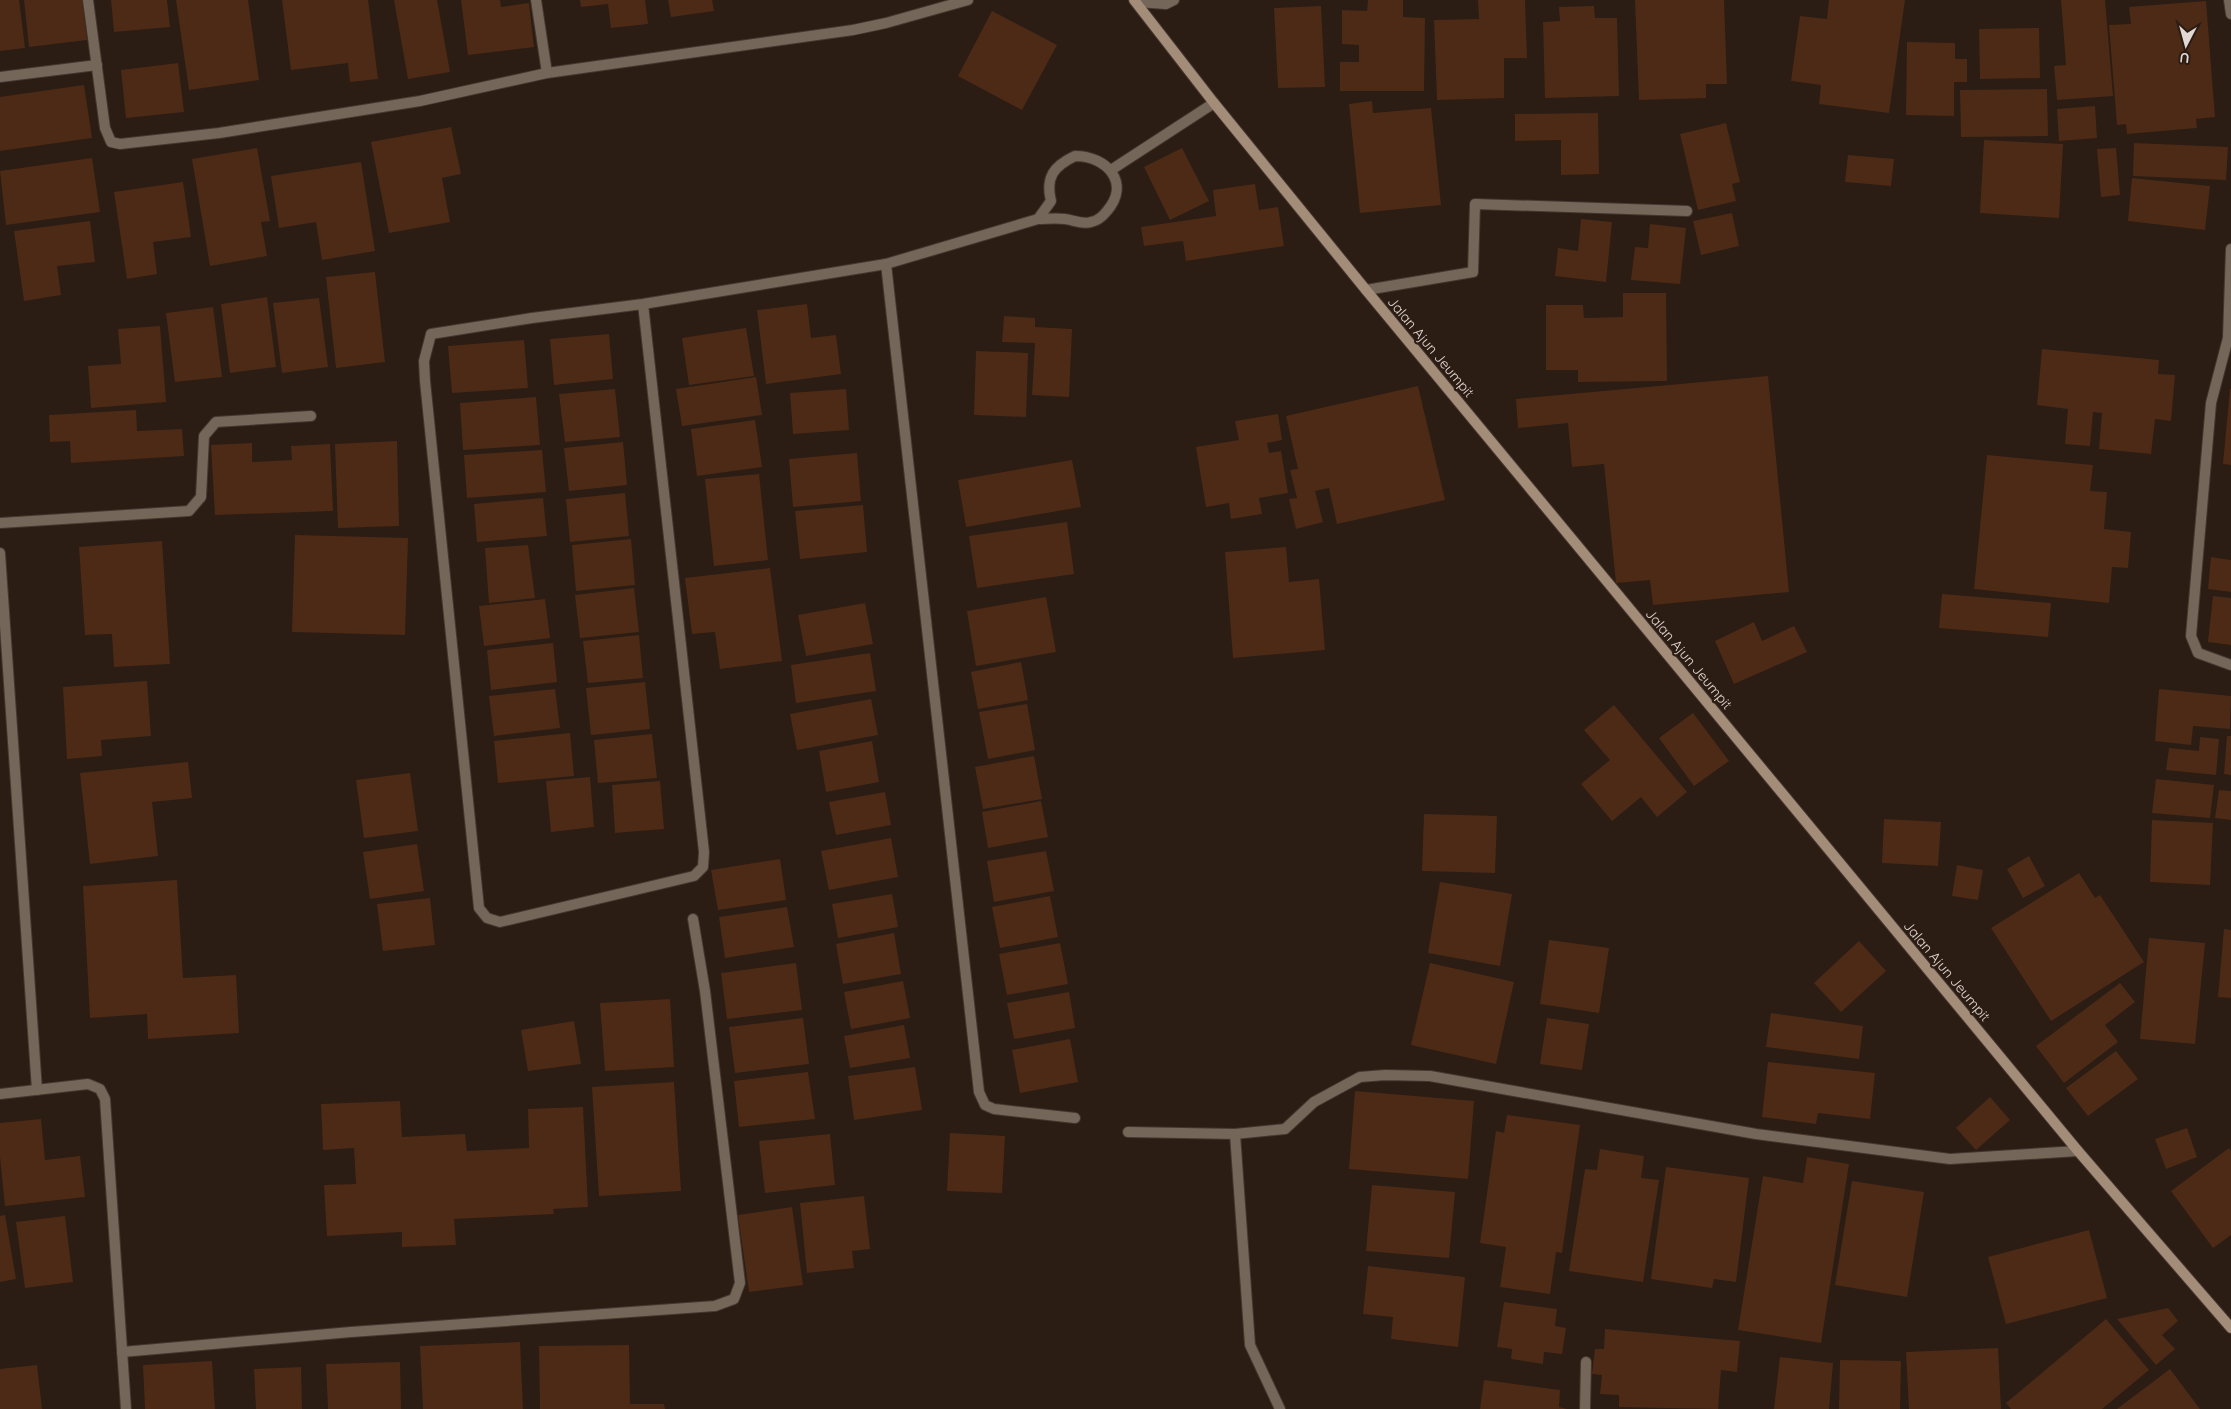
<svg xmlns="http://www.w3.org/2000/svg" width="2231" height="1409" font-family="Quicksand,sans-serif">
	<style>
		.building { fill: #4c2a16 }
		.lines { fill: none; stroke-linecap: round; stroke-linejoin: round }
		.lane-casing { stroke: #45362f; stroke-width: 12 }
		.street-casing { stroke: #45362f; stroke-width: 12 }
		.secondary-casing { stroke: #45362f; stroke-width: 12 }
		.lane { stroke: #746658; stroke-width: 10 }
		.street { stroke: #746658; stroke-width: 10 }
		.secondary { stroke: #a38d78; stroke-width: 10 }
		.labels { text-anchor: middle; stroke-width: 4.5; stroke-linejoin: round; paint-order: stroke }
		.street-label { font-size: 14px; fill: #e3d8d2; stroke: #2b1c14 }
	</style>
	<rect width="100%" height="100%" fill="#2b1c14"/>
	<g class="building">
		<polygon points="0,0 19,0 25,48 0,51"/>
		<polygon points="24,0 82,0 87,40 29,47"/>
		<polygon points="111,0 167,0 170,27 114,32"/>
		<polygon points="176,0 248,0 259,80 189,90"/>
		<polygon points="282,0 368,0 378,79 350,82 348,63 291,70"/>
		<polygon points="394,0 437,0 450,72 408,79"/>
		<polygon points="461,0 500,0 501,7 529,3 534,47 468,55"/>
		<polygon points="580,0 645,0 648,24 611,28 608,4 581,7"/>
		<polygon points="668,0 712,0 714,11 671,17"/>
		<polygon points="1368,0 1403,0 1403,17 1425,18 1424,91 1340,91 1340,62 1359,62 1359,45 1342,44 1342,10 1367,11"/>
		<polygon points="1478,0 1525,0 1527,58 1504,58 1504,98 1437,100 1434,20 1479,19"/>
		<polygon points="1635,0 1724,0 1727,84 1706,84 1706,98 1639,100"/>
		<polygon points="1829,0 1905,0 1889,113 1819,104 1821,85 1791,81 1800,16 1827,19"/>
		<polygon points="2061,0 2105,0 2113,96 2057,100 2054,66 2066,65"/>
		<polygon points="2206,1 2215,117 2196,119 2197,128 2127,134 2126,124 2117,125 2109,25 2131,24 2129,7"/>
		<polygon points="1321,6 1325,87 1278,88 1274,8"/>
		<polygon points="1594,6 1595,18 1617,18 1619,96 1545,98 1543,22 1560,21 1559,7"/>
		<polygon points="992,11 1057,45 1022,110 958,76"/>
		<polygon points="2039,28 2040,78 1980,79 1979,29"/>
		<polygon points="1907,42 1955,43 1955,59 1967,59 1967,82 1954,82 1954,116 1906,115"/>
		<polygon points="178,63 184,112 126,118 121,70"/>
		<polygon points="84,85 92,138 0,151 0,97"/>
		<polygon points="2047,89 2048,136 1961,137 1960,90"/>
		<polygon points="1372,101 1373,113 1431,108 1441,205 1360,213 1349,104"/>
		<polygon points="2095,106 2097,138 2059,141 2057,109"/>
		<polygon points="1598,113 1599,174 1561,175 1561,140 1515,141 1515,114"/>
		<polygon points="1726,123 1740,182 1732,184 1736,201 1698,210 1680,134"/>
		<polygon points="451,127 461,174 442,178 450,222 389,233 371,142"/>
		<polygon points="1984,140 2063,144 2059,218 1980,213"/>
		<polygon points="2134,143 2228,147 2226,180 2133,176"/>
		<polygon points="257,148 270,221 261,222 267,256 210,266 192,159"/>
		<polygon points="1182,148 1209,201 1170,220 1144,167"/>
		<polygon points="2116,148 2120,195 2101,197 2097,149"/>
		<polygon points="1848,155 1894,159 1891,186 1845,182"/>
		<polygon points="92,158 100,212 6,225 0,171"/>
		<polygon points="361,162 375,251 322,260 316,222 279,228 271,176"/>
		<polygon points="2132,178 2210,186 2205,230 2128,221"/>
		<polygon points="183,182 191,237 153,242 157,274 127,279 114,192"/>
		<polygon points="1255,184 1259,210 1278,207 1284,246 1186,261 1183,241 1144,246 1141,227 1216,216 1213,190"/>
		<polygon points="1732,213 1739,246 1701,255 1693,221"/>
		<polygon points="1581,219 1612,222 1606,282 1555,276 1558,248 1578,251"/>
		<polygon points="90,221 95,262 57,266 61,295 24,301 14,231"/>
		<polygon points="1650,224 1686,228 1680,284 1631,280 1635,247 1648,248"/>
		<polygon points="375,272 385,362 336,368 326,277"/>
		<polygon points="1623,293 1666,293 1667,381 1578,382 1578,370 1546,370 1546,305 1583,305 1584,318 1623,317"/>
		<polygon points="267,297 276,367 230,373 221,304"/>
		<polygon points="319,298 328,367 282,373 273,303"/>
		<polygon points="807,304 811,338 836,335 841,374 766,384 757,310"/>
		<polygon points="213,307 222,377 175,382 166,313"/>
		<polygon points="1004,316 1035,318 1035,327 1072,329 1069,397 1032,395 1035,343 1002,342"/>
		<polygon points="160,326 166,402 91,408 88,366 121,364 118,329"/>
		<polygon points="746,328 754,376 689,385 682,338"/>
		<polygon points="609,334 613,379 554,385 550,339"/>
		<polygon points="524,340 528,388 452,393 448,346"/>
		<polygon points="2042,349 2159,360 2158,374 2175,375 2171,421 2155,419 2151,454 2099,449 2102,413 2093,412 2090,446 2065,444 2068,409 2037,405"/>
		<polygon points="976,351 1028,353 1026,417 974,415"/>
		<polygon points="1768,376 1789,592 1653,605 1650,580 1616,583 1604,464 1572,467 1568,423 1518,428 1516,399"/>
		<polygon points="756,377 762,415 682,426 676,389"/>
		<polygon points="1418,386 1445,500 1337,524 1329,488 1315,491 1323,522 1296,529 1289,499 1297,498 1290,470 1298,469 1286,416"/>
		<polygon points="615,389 620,437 565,442 559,394"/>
		<polygon points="846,389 849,430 793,434 790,393"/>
		<polygon points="2230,389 2231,389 2231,465 2223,464"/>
		<polygon points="536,397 540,445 463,450 460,403"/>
		<polygon points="136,410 137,431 182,429 184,456 71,463 70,441 50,442 49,415"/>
		<polygon points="1278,414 1282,440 1267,443 1269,453 1281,451 1288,493 1259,498 1262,514 1231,519 1229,503 1206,507 1196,447 1239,440 1235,421"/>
		<polygon points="755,420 762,467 697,476 691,429"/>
		<polygon points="397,441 399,526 338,528 335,444"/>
		<polygon points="623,442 627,485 569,491 564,448"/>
		<polygon points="252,443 252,462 292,460 291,446 330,444 333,511 215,515 211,445"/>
		<polygon points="542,450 546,492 467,498 464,455"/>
		<polygon points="857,453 861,501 793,507 789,459"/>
		<polygon points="1987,455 2093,465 2090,491 2107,492 2104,529 2131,532 2128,568 2112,567 2109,603 1974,589"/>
		<polygon points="1072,460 1081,507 966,527 958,480"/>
		<polygon points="759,474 768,560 714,566 705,479"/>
		<polygon points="625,493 629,536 570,542 566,499"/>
		<polygon points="543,498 547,536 477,542 474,504"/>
		<polygon points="863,505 867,552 800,559 795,511"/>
		<polygon points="1067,522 1074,574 977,588 969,536"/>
		<polygon points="295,535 408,538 405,635 292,632"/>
		<polygon points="631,539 635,585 576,591 572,545"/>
		<polygon points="162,541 170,664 114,667 112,634 85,635 79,547"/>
		<polygon points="528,545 535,598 489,603 485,548"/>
		<polygon points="1286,547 1289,582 1319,579 1325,650 1233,658 1225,552"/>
		<polygon points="2211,557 2231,560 2231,592 2208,589"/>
		<polygon points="770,568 782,661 720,669 715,632 692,634 685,578"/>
		<polygon points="634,588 639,632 580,638 575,595"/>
		<polygon points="1942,594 2051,603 2048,637 1939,628"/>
		<polygon points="2213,596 2231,598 2231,645 2208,642"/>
		<polygon points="1046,597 1056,652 976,666 967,611"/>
		<polygon points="545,599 550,638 484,646 479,606"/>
		<polygon points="865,603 873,644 806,656 798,615"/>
		<polygon points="1754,622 1762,641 1794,626 1807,652 1734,684 1715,641"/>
		<polygon points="639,635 643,678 588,683 583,641"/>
		<polygon points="553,643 557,682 491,690 487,650"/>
		<polygon points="870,653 876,691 796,703 791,665"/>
		<polygon points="1021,662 1028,700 978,709 971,672"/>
		<polygon points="147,681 151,736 101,740 102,756 67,759 63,687"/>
		<polygon points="645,682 650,729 591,735 586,688"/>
		<polygon points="555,689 560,728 494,736 489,696"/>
		<polygon points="2159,689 2231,696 2230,729 2193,726 2191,745 2155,741"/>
		<polygon points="871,699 878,735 797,750 790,714"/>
		<polygon points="1027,704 1035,750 988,759 979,712"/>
		<polygon points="1614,705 1687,792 1657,817 1641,797 1612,821 1581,784 1610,760 1584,730"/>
		<polygon points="1693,713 1729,761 1694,786 1659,738"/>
		<polygon points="570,733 574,776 498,783 494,741"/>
		<polygon points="652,734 657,778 598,783 594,740"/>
		<polygon points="2227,736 2231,736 2231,775 2224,774"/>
		<polygon points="2200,737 2219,739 2216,775 2166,770 2169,748 2199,751"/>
		<polygon points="872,741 879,782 826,792 819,751"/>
		<polygon points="1034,756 1042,799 983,809 975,767"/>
		<polygon points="188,762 192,798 152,802 158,856 90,864 80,773"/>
		<polygon points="410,773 418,831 364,838 356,780"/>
		<polygon points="590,777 594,827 551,832 546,781"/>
		<polygon points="2156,779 2214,785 2210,818 2152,813"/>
		<polygon points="660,781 664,829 615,833 612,785"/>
		<polygon points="2219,790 2231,791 2231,820 2215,818"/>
		<polygon points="885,792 891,825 836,835 829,802"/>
		<polygon points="1041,801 1048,837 988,848 982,812"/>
		<polygon points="1424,814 1497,816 1495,873 1422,871"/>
		<polygon points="1884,819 1941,822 1938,866 1882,863"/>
		<polygon points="2152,820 2213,823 2210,885 2150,882"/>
		<polygon points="891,838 898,877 829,890 821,851"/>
		<polygon points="417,844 424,891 370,899 363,852"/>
		<polygon points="1046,851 1054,891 994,902 987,861"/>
		<polygon points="2029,856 2045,886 2023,898 2007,869"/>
		<polygon points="780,859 786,900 718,910 711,870"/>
		<polygon points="1957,865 1983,870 1978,900 1952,896"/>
		<polygon points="2079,873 2095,898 2100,895 2144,962 2051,1021 1991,928"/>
		<polygon points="177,880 183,978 236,975 239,1033 148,1039 147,1014 90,1018 83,886"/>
		<polygon points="1440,882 1512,894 1500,966 1428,953"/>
		<polygon points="892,894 898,927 838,938 832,904"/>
		<polygon points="1050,896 1058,937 1000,948 992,907"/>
		<polygon points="430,898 435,945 383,951 377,904"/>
		<polygon points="787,907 794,947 725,958 719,917"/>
		<polygon points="2224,929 2231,930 2231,998 2218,997"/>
		<polygon points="894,933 901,974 843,984 836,944"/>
		<polygon points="2149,938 2205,943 2195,1044 2140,1039"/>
		<polygon points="1549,940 1609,948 1599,1013 1540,1004"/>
		<polygon points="1859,941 1886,971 1841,1012 1814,983"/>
		<polygon points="1060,943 1068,984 1007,995 999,954"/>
		<polygon points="796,963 802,1010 727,1019 721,973"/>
		<polygon points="1430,963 1514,982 1496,1064 1411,1045"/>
		<polygon points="903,981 910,1018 851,1029 844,992"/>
		<polygon points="2120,983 2135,1002 2105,1025 2118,1042 2064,1083 2036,1046"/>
		<polygon points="1069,992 1075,1028 1014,1039 1007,1003"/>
		<polygon points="670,999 674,1067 605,1071 600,1003"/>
		<polygon points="1771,1013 1863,1026 1859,1059 1766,1047"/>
		<polygon points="803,1018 809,1064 735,1073 729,1027"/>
		<polygon points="1547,1018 1589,1024 1582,1070 1540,1064"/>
		<polygon points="574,1021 581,1064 528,1071 521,1030"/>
		<polygon points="904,1025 910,1058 850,1068 844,1036"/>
		<polygon points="1070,1039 1078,1082 1020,1093 1012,1050"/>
		<polygon points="2116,1051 2138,1079 2088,1116 2066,1088"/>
		<polygon points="1768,1062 1875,1073 1870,1119 1818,1113 1816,1124 1762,1117"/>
		<polygon points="915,1067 922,1110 854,1120 848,1076"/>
		<polygon points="808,1072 815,1119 739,1127 734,1081"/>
		<polygon points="674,1082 681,1191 599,1196 592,1087"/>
		<polygon points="1355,1091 1474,1101 1468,1179 1349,1169"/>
		<polygon points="1990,1097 2010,1120 1976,1150 1956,1128"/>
		<polygon points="400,1101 402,1137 465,1134 467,1151 529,1148 528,1109 583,1107 588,1207 553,1209 554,1214 454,1219 456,1245 402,1247 402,1232 327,1236 324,1185 356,1184 354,1148 323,1150 321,1104"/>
		<polygon points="1507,1115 1580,1125 1562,1253 1556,1252 1550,1294 1500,1287 1506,1247 1480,1243 1496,1131 1504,1133"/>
		<polygon points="41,1119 45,1160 80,1156 85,1197 5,1206 0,1157 0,1123"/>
		<polygon points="2187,1128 2197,1157 2166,1169 2155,1139"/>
		<polygon points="950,1133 1005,1136 1002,1193 947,1191"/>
		<polygon points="830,1134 835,1185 765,1193 759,1141"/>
		<polygon points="2229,1148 2231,1151 2231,1235 2213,1248 2171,1191"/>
		<polygon points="1600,1149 1644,1156 1641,1178 1659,1180 1643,1282 1569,1271 1585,1169 1597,1170"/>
		<polygon points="1807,1157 1849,1164 1821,1343 1738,1330 1763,1176 1803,1183"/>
		<polygon points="1666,1167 1749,1178 1736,1282 1714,1279 1712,1288 1651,1279"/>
		<polygon points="1852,1181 1924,1192 1907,1297 1835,1285"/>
		<polygon points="1372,1185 1455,1192 1449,1258 1366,1251"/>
		<polygon points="864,1196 870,1249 852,1251 854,1268 807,1273 800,1203"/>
		<polygon points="792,1207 803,1285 749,1292 738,1215"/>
		<polygon points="5,1215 16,1279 0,1282 0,1216"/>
		<polygon points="65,1216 73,1282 25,1288 16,1222"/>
		<polygon points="2089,1230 2107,1298 2006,1324 1988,1257"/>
		<polygon points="1368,1266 1465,1277 1458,1347 1391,1339 1393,1317 1363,1314"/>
		<polygon points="1504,1302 1557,1309 1555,1326 1566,1328 1562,1354 1544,1352 1543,1364 1511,1359 1512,1349 1497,1347"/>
		<polygon points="2168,1308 2178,1321 2162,1335 2175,1349 2156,1365 2117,1319"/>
		<polygon points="2106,1319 2149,1370 2102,1409 2011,1409 2006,1403"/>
		<polygon points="1605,1329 1740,1341 1737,1372 1721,1370 1718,1409 1619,1407 1619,1395 1600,1394 1602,1375 1592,1374 1595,1349 1604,1349"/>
		<polygon points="520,1342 523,1409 423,1409 420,1346"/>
		<polygon points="629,1345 630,1404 664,1404 665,1409 540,1409 539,1346"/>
		<polygon points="1998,1348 2001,1409 1909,1409 1906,1352"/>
		<polygon points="1780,1357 1833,1363 1829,1409 1774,1409"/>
		<polygon points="1840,1360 1901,1361 1900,1409 1839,1409"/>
		<polygon points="212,1361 215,1409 145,1409 143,1365"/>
		<polygon points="400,1362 401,1409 328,1409 326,1364"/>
		<polygon points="37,1365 42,1409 0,1409 0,1369"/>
		<polygon points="301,1367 302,1409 256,1409 254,1369"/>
		<polygon points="2170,1369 2200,1409 2117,1409"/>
		<polygon points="1484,1380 1560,1390 1559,1407 1567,1409 1480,1409"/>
	</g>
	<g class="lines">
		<g class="lane-casing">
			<polyline id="lane" points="1235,1134 1250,1345 1280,1409"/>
		</g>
		<g class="street-casing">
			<g id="street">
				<polyline points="88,0 105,128 111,142 120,144 219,133 420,101 547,73 853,30 886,23 968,0"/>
				<polyline points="536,0 547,73"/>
				<polyline points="2229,0 2231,14"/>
				<polyline points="1137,2 1166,4 1174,0"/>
				<polyline points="0,77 97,65"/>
				<path d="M1075,156C1107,156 1131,183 1107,211C1103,216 1097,221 1091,222C1082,225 1074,220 1065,219C1056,218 1047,219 1038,219L1051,201C1045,177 1054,166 1075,156Z"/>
				<polyline points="1111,170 1214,103"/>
				<polyline points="2231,249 2228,338 2211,403 2191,636 2198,653 2231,665"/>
				<polyline points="886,264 979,1092 985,1105 994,1109 1075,1118"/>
				<polyline points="1366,290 1473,272 1475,204 1687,211"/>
				<polyline points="643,304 704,852 703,867 694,876 500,922 487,918 479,908 425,381 424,361 431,334 532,318 643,304 886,264 1038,219"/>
				<polyline points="0,523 189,511 201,497 204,436 216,422 311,416"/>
				<polyline points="0,553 37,1090"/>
				<polyline points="0,1094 88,1084 100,1089 105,1099 126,1409"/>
				<polyline points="1128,1132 1235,1134 1285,1129 1314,1102 1360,1077 1385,1075 1430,1076 1756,1134 1950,1159 2078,1151"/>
				<polyline points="122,1352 351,1332 715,1306 734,1299 740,1283 705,991 693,919"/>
				<polyline points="1585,1409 1586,1362"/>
			</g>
		</g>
		<g class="secondary-casing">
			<polyline id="secondary" points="1134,0 1214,103 1366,290 2078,1151 2231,1328"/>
		</g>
		<use href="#lane" class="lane"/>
		<use href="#street" class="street"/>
		<use href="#secondary" class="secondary"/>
	</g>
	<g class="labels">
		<g class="street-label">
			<text transform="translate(1431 347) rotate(50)" y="5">Jalan Ajun Jeumpit</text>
			<text transform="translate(1689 659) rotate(50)" y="5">Jalan Ajun Jeumpit</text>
			<text transform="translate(1947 971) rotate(50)" y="5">Jalan Ajun Jeumpit</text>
		</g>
	</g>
	<g transform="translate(2186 45) rotate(186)" stroke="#2b1c14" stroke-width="4" paint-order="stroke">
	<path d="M0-4L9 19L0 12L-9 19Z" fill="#e3d8d2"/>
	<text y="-8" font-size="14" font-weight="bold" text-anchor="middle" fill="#e3d8d2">U</text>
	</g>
</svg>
